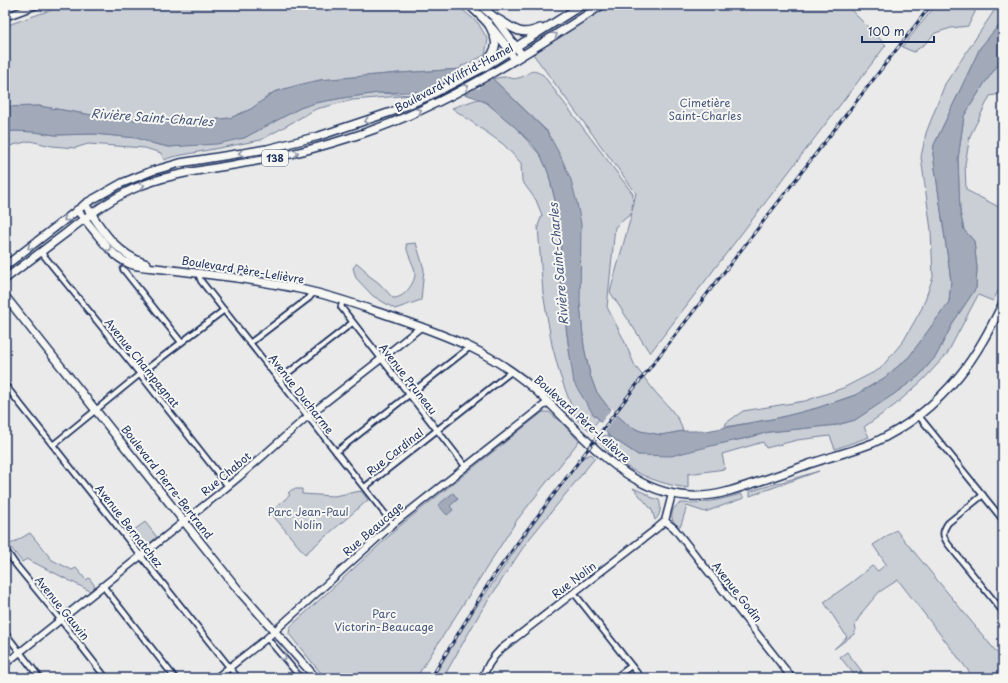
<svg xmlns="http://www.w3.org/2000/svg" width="1008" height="683" font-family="'Playpen Sans',sans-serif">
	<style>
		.green { fill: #caced5; stroke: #727e9a }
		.water { fill: #a2aaba; stroke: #6c7995 }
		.pier { fill: #e9eae9 }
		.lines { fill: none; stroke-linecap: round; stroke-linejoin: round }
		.minor-casing { stroke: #1b2f5e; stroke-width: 8 }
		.tertiary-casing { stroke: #1b2f5e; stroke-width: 9 }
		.secondary-casing { stroke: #1b2f5e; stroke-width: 10 }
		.primary-casing { stroke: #1b2f5e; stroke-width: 10 }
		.minor { stroke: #f6f6f2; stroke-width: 4.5 }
		.tertiary { stroke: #f6f6f2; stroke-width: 6 }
		.secondary { stroke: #f6f6f2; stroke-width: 7 }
		.primary { stroke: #f6f6f2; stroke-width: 7 }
		.rail-casing { stroke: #1b2f5e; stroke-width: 3 }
		.rail { stroke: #f6f6f2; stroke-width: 1.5; stroke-dasharray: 4.5; stroke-linecap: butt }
		.oneway { stroke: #8892a8 }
		.labels { text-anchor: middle; stroke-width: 4; stroke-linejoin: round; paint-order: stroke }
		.shield { fill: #f6f6f2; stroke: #5d6b8a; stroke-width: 1 }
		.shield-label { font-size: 10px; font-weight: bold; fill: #1b2f5e }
		.street-label { font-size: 11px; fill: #1b2f5e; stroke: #f6f6f2 }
		.park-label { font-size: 11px; fill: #47577c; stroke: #f6f6f2 }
		.water-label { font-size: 12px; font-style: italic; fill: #44547a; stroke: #f6f6f2 }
	</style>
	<rect width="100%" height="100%" fill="#e9eae9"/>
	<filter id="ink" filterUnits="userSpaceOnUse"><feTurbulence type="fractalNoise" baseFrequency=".025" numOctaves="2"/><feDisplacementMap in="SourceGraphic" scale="8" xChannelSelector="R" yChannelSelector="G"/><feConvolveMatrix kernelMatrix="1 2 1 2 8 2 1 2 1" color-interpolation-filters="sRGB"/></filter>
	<g filter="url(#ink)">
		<g class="green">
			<polygon points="65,5 454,5 464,11 478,23 488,40 485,55 465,65 461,66 462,69 399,73 320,80 274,92 251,109 230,118 210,120 133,120 115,119 39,106 5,107 5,26"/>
			<polygon points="590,5 596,5 552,34 531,45 530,44"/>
			<path d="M609,5H846L886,45L650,353L610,292L632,213L615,227L607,307L623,338L635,366L656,393L669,407L679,420L683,431L661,435L640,431L628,425L607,406L596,391L590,375L584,347L580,304L548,132L493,79C497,78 501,77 505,77C510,77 513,80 518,78C530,76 528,66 543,75L633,194L632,211L636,193L533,54L574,26Z"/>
			<polygon points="936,5 975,5 975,12 968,26 951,28 935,33 927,42 914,52 902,47"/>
			<polygon points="998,5 1003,5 1003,20 980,48 934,145 933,154 951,281 949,302 909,357 884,378 855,395 817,408 778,418 725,427 726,423 743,411 805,401 843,388 880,369 904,340 922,308 933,277 931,230 921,157 926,133 945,84"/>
			<path d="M1003,58V96L1000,94L990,96L970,136L965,164L966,190L997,206L1003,211V281L993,301L978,295L947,354L923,380L895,405L864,427L869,437L835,449L830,436L797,440L766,448L763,442L722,454L725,469L688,474V488C664,485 639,476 620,462C617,460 614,458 612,456C607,451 603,445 598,440L597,437L608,435L638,455L719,444L747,438L769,432L837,425L855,420L894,394L919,376L936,356L954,321L976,288L977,268L974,241L964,230L960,212L958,159L964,116L984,84Z"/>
			<polygon points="378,93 412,95 353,100 316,109 261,140 172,157 164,160 161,153 145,148 88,144 75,148 52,146 30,141 5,147 5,132 15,131 35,132 55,135 94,134 137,138 155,144 169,147 181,146 244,138 300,108 315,103 343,98"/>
			<polygon points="478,99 487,103 515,127 541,156 548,172 557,208 560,227 561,243 559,270 569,350 594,415 599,419 590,431 576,419 560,375 552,345 543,293 538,226 542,215 536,200 522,181 521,163 503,144 452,108"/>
			<path d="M416,243L424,269L421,300L395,309L373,296L356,278L353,268L357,263L365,270L368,275L379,283L393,298C399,298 403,295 407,291C424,270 409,266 406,244Z"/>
			<polygon points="543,412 549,412 564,425 579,441 517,520 416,678 325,678 289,634 290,627 401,525"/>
			<polygon points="591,454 595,458 526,543 480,613 443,678 433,678 475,609 523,539 582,458"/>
			<polygon points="819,471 750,496 750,493 751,491"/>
			<path d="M633,488L649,495L650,497L659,500C662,507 660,516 655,520L652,510Z"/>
			<polygon points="293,489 302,489 302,494 334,496 361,491 368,500 305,554 270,512 290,495 288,493"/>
			<path d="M741,494L744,498L705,512L687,506L681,525L678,527C677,526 674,521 673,521C670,514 673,506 680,504V503C703,504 719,500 741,494Z"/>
			<polygon points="145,522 157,537 143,549 130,533"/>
			<polygon points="896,530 1003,660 1003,678 974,678 898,580 879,592 863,611 855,624 856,630 854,634 834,649 847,637 824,602 852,582 872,566 878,571 886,564 873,545"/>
			<polygon points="30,533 52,560 72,570 76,568 86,580 89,578 95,586 90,591 27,559 22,562 9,545"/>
			<polygon points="847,652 867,678 857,678 840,657"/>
		</g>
		<g class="water">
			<polygon points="1003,20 1003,58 984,84 964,116 958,159 960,212 964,230 974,241 977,268 976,288 954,321 936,356 919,376 894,394 855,420 837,425 769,432 747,438 719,444 671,456 638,455 608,435 599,419 593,414 574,383 569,350 559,270 561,243 560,227 557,208 548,172 541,156 534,146 515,127 487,103 477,98 464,94 413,92 378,93 343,98 315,103 300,108 244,138 217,144 169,147 155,144 137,138 94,134 55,135 35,132 15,131 5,132 5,107 39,106 115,119 133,120 210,120 230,118 251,109 274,92 298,85 320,80 399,73 462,69 478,70 493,79 548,133 561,157 571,180 577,203 581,224 580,304 584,347 590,375 596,391 607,406 628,425 640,431 661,435 683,431 706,431 778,418 817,408 856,395 884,378 909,357 949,302 951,281 933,154 934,145 980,48"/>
			<polygon points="453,493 458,499 450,506 453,510 447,515 438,505"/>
		</g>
		<g class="pier">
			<polygon points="471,68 476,68 493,79 480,86 480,88 474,89 461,96 431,95 425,91 447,80 448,78 453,77"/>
			<polygon points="612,408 618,413 604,432 600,424"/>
		</g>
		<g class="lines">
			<g class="minor-casing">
				<g id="minor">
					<polyline points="41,252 140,374 228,486"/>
					<polyline points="123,269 181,342"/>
					<polyline points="198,273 201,281 393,524"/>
					<polyline points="343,300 341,307 466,467"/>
					<polyline points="250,343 309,298 314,292"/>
					<polyline points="279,380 352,323"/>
					<polyline points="5,385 238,678"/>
					<polyline points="918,415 1003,520"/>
					<polyline points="53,445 140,374 224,310"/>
					<polyline points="336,452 470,347"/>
					<polyline points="365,487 512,371"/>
					<path d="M983,495L948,523C942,532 942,535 948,544L1003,612"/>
					<polyline points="5,549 16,565 61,620 106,678"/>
					<polyline points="103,586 175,678"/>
					<polyline points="574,593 641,678"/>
					<polyline points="5,633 40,678"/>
					<polyline points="267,638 301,678"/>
					<polyline points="615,678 631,666"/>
				</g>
			</g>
			<g class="tertiary-casing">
				<g id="tertiary">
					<polyline points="5,17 37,5"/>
					<polyline points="665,521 674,528 792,678"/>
					<polyline points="5,664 216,496 239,477 308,416 381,359 421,327"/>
					<polyline points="216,678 267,638 393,524 548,402"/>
					<path d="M483,678C486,666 492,658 501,649L656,529L665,521L672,494"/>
				</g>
			</g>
			<g class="secondary-casing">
				<g id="secondary">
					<path d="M469,5C487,21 503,39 515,60"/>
					<polyline points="480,5 494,17 522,55"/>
					<path d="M85,204C102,230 116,254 147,264"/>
					<path d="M77,210C82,216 87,222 91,227C102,240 112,256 128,263C138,268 152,267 164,269C188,272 213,275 237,278C263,282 288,286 313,292C339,298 363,307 387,315C446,335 497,353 543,397C594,446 644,514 726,492C754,484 781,474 809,464C830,457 852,451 873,443C906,428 936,404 959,376C977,354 990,329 1003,303"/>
					<polyline points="5,296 240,592 316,678"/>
				</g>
			</g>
			<g class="primary-casing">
				<g id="primary">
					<path d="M494,17C513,26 517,38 540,28"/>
					<path d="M485,64C499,47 498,42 488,23"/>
					<polyline points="5,266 88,202 122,183 152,171 180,163 267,149 319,136 391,112 429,96 481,69 582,5"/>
					<path d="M5,279C25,264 46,248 66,233C87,216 109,200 133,189C168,173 206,170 244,163C285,157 325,146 364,133C449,104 526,54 602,5"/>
				</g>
			</g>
			<use href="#minor" class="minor"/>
			<use href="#tertiary" class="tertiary"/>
			<use href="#secondary" class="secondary"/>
			<use href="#primary" class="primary"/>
			<g class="rail-casing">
				<polyline id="rail" points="431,678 490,581 521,538 628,396 931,5"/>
			</g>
			<use href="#rail" class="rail"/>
		</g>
		<defs><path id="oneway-chevron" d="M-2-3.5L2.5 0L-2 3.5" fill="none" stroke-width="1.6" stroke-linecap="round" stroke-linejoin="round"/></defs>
		<g class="oneway">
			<use href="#oneway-chevron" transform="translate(555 35) rotate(-32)"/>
			<use href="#oneway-chevron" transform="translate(466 87) rotate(-28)"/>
			<use href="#oneway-chevron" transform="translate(419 111) rotate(-26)"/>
			<use href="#oneway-chevron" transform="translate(367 121) rotate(161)"/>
			<use href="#oneway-chevron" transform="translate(241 153) rotate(171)"/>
			<use href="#oneway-chevron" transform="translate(296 153) rotate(-14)"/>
			<use href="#oneway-chevron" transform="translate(142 186) rotate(-21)"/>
			<use href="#oneway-chevron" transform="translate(66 219) rotate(143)"/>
			<use href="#oneway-chevron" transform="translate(30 247) rotate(142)"/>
			<use href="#oneway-chevron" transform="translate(109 249) rotate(47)"/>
			<use href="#oneway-chevron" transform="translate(284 658) rotate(49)"/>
		</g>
	</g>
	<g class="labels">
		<rect class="shield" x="262" y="150" width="26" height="16" rx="3"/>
		<g class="shield-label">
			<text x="275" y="162">138</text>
		</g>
		<g class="street-label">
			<text transform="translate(454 78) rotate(-28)" y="4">Boulevard Wilfrid-Hamel</text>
			<text transform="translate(243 270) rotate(9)" y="4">Boulevard Père-Lelièvre</text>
			<text transform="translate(142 363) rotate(51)" y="4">Avenue Champagnat</text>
			<text transform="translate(408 379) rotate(52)" y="4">Avenue Pruneau</text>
			<text transform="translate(301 394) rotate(52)" y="4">Avenue Ducharme</text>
			<text transform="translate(582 419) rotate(42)" y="4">Boulevard Père-Lelièvre</text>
			<text transform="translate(395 452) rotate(-38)" y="4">Rue Cardinal</text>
			<text transform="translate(226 474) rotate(-40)" y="4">Rue Chabot</text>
			<text transform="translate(167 482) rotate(52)" y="4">Boulevard Pierre-Bertrand</text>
			<text transform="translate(129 526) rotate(52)" y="4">Avenue Bernatchez</text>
			<text transform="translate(373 529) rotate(-41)" y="4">Rue Beaucage</text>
			<text transform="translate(574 580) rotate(-37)" y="4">Rue Nolin</text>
			<text transform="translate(737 592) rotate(52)" y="4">Avenue Godin</text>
			<text transform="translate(62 608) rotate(51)" y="4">Avenue Gauvin</text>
		</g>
		<g class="park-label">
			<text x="705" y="107">Cimetière<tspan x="705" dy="13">Saint-Charles</tspan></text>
			<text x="308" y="516">Parc Jean-Paul<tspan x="308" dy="13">Nolin</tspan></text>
			<text x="384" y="618">Parc<tspan x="384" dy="13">Victorin-Beaucage</tspan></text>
		</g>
		<g class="water-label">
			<text transform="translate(152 118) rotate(4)" y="4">Rivière Saint-Charles</text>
			<text transform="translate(559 264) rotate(-95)" y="4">Rivière Saint-Charles</text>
		</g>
	</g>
	<rect width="1008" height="683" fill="none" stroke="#f6f6f2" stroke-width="20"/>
	<rect x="10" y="10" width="988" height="663" fill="none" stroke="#1b2f5e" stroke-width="1.5" filter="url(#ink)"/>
	<path d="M862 36v6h72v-6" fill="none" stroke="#1b2f5e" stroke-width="2"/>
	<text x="868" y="36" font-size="12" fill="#1b2f5e" stroke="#f6f6f2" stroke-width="3" paint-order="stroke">100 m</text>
</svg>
